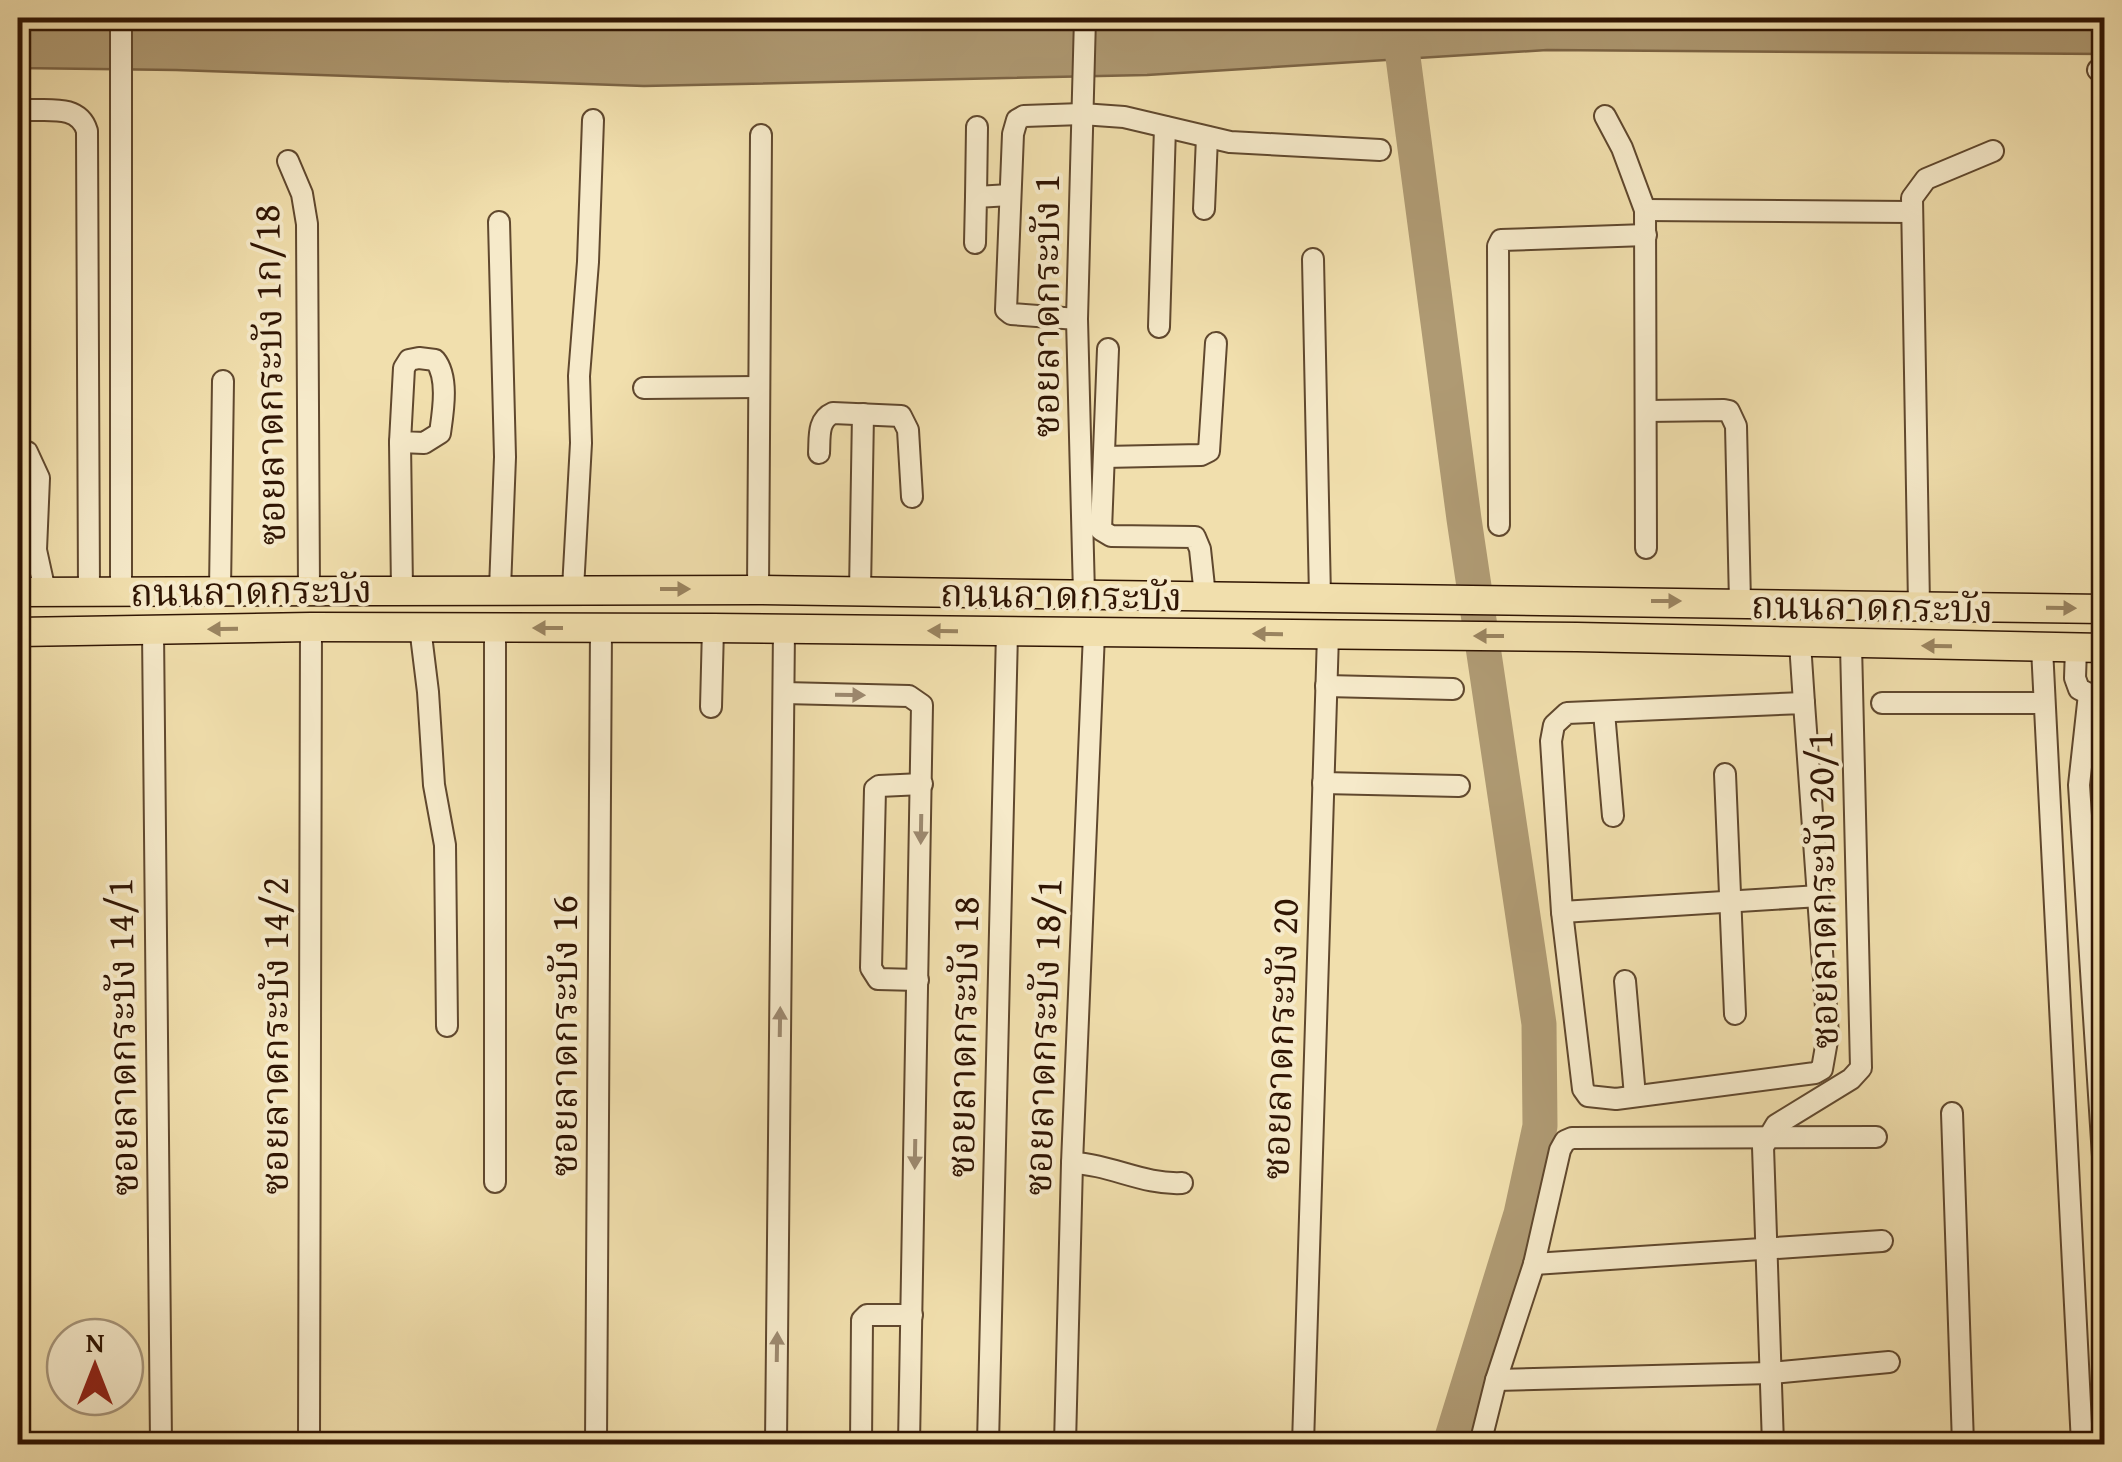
<svg xmlns="http://www.w3.org/2000/svg" width="2122" height="1462" font-family="'Gentium Book Plus','Noto Serif Thai',serif">
	<style>
		.water { fill: #af9a73; stroke: #7c6546; stroke-width: 2.5 }
		.lines { fill: none; stroke-linecap: round; stroke-linejoin: round }
		.river { stroke: #af9a73; stroke-width: 35 }
		.minor-casing { stroke: #60482e; stroke-width: 24 }
		.major-casing { stroke: #301503; stroke-width: 31 }
		.minor { stroke: #f6eaca; stroke-width: 20 }
		.major { stroke: #f1dfad; stroke-width: 28 }
		.oneway { fill: #9a8460 }
		.oneway2 { fill: #9d8a70 }
		.labels { text-anchor: middle; stroke-width: 8; stroke-linejoin: round; paint-order: stroke }
		.street-label { font-size: 38px; fill: #301503; stroke: #f6eaca }
	</style>
	<rect width="100%" height="100%" fill="#f1dfad"/>
	<filter id="stains"><feTurbulence type="fractalNoise" baseFrequency=".002" numOctaves="4"/><feColorMatrix values="0 0 0 0 .2 0 0 0 0 .09 0 0 0 0 .02 0 0 0 .5 -.17"/></filter>
	<radialGradient id="worn" r=".72"><stop offset=".6" stop-color="#630" stop-opacity="0"/><stop offset="1" stop-color="#630" stop-opacity=".3"/></radialGradient>
	<polygon class="water" points="18,18 2104,18 2104,54 1547,50 1147,75 644,86 176,70 18,68"/>
	<g class="lines">
		<polyline class="river" points="1399,27 1464,519 1539,1024 1540,1126 1521,1214 1450,1444"/>
		<g class="minor-casing">
			<g id="minor">
				<polyline points="121,18 121,590"/>
				<polyline points="2098,70 2104,72"/>
				<path d="M24,110C48,111 79,104 87,131L89,591"/>
				<polyline points="1605,116 1622,148 1645,210 1646,548"/>
				<polyline points="288,161 302,194 307,224 309,589"/>
				<polyline points="976,197 977,127"/>
				<polyline points="1204,209 1207,137"/>
				<polyline points="1645,210 1911,212"/>
				<polyline points="499,222 505,457 500,589"/>
				<polyline points="975,243 976,197 1010,195"/>
				<polyline points="1313,259 1320,597"/>
				<polyline points="1077,319 1011,314 1006,310 1013,134 1017,120 1024,116 1082,114 1124,117 1230,142 1380,150"/>
				<polyline points="1159,327 1165,127"/>
				<polyline points="1108,349 1101,530 1111,536 1195,537 1200,549 1205,596"/>
				<path d="M419,358L435,360C449,377 443,412 440,433L424,443L400,442L404,368L409,360Z"/>
				<polyline points="644,388 758,387"/>
				<polyline points="1647,411 1724,410 1729,411 1736,426 1740,602"/>
				<polyline points="400,442 402,589"/>
				<polyline points="18,449 27,452 39,478 36,550 45,591"/>
				<path d="M819,453C820,438 817,420 833,413L901,416L908,430L912,497"/>
				<polyline points="1104,457 1201,455 1209,451 1216,343"/>
				<polyline points="1499,525 1498,246 1501,240 1646,235"/>
				<polyline points="220,589 223,381"/>
				<polyline points="573,589 581,443 579,376 588,262 593,120"/>
				<polyline points="758,590 761,135"/>
				<polyline points="860,591 863,414"/>
				<polyline points="1084,594 1077,319 1085,18"/>
				<polyline points="1919,605 1912,198 1926,179 1993,151"/>
				<polyline points="420,627 428,692 434,785 445,845 447,1026"/>
				<polyline points="153,630 161,1444"/>
				<polyline points="1800,643 1804,703"/>
				<polyline points="2042,648 2082,1444"/>
				<polyline points="2076,648 2075,678 2079,689 2089,694 2104,694"/>
				<polyline points="1326,686 1453,689"/>
				<polyline points="784,693 909,696 922,705 909,1444"/>
				<polyline points="2089,694 2079,785 2104,1172"/>
				<polygon points="1804,703 1828,1035 1822,1069 1815,1073 1616,1099 1588,1096 1583,1089 1562,912 1551,741 1554,725 1567,713"/>
				<polyline points="1882,703 2044,703"/>
				<polyline points="711,707 713,628"/>
				<polyline points="1604,712 1613,816"/>
				<polyline points="1725,774 1735,1014"/>
				<polyline points="1323,783 1459,786"/>
				<polyline points="1562,912 1820,896"/>
				<polyline points="918,980 878,979 871,968 875,789 879,786 922,784"/>
				<polyline points="1625,981 1635,1096"/>
				<polyline points="1952,1113 1963,1444"/>
				<path d="M1072,1163C1110,1164 1143,1185 1182,1183"/>
				<polyline points="495,1182 495,627"/>
				<polyline points="1534,1264 1882,1241"/>
				<polyline points="1496,1380 1771,1373 1889,1362"/>
				<polyline points="309,1444 311,627"/>
				<polyline points="596,1444 601,628"/>
				<polyline points="776,1444 784,629"/>
				<polyline points="861,1444 862,1320 867,1315 912,1315"/>
				<polyline points="988,1444 1007,632"/>
				<polyline points="1065,1444 1072,1163 1094,633"/>
				<polyline points="1303,1444 1328,635"/>
				<polyline points="1480,1444 1496,1380 1534,1264 1560,1150 1565,1141 1572,1138 1876,1137"/>
				<polyline points="1773,1444 1763,1147 1776,1125 1851,1079 1861,1068 1851,645"/>
			</g>
		</g>
		<g class="major-casing">
			<g id="major">
				<polyline points="18,592 758,590 2104,609"/>
				<polyline points="18,632 311,627 713,628 1577,637 2104,648"/>
			</g>
		</g>
		<use href="#minor" class="minor"/>
		<use href="#major" class="major"/>
	</g>
	<defs><path id="oneway-solid" d="M-6-.8H1V-3.2L6.5 0L1 3.2V.8H-6Z" transform="scale(2.5)"/></defs>
	<g class="oneway">
		<use href="#oneway-solid" transform="translate(675 589)"/>
		<use href="#oneway-solid" transform="translate(1666 601)"/>
		<use href="#oneway-solid" transform="translate(2061 608) rotate(1)"/>
		<use href="#oneway-solid" transform="translate(548 628) rotate(-180)"/>
		<use href="#oneway-solid" transform="translate(223 629) rotate(179)"/>
		<use href="#oneway-solid" transform="translate(943 631) rotate(-179)"/>
		<use href="#oneway-solid" transform="translate(1268 634) rotate(-179)"/>
		<use href="#oneway-solid" transform="translate(1489 636) rotate(-180)"/>
		<use href="#oneway-solid" transform="translate(1937 646) rotate(-179)"/>
	</g>
	<g class="oneway2">
		<use href="#oneway-solid" transform="translate(850 695) rotate(1)"/>
		<use href="#oneway-solid" transform="translate(921 829) rotate(91)"/>
		<use href="#oneway-solid" transform="translate(780 1022) rotate(-89)"/>
		<use href="#oneway-solid" transform="translate(915 1154) rotate(91)"/>
		<use href="#oneway-solid" transform="translate(777 1347) rotate(-89)"/>
	</g>
	<g class="labels">
		<g class="street-label">
			<text transform="translate(1046 306) rotate(-90)" y="13">ซอยลาดกระบัง 1</text>
			<text transform="translate(269 375) rotate(-91)" y="13">ซอยลาดกระบัง 1ก/18</text>
			<text transform="translate(251 591) rotate(-1)" y="13">ถนนลาดกระบัง</text>
			<text transform="translate(1061 595) rotate(1)" y="13">ถนนลาดกระบัง</text>
			<text transform="translate(1872 607) rotate(1)" y="13">ถนนลาดกระบัง</text>
			<text transform="translate(1822 890) rotate(-91)" y="13">ซอยลาดกระบัง 20/1</text>
			<text transform="translate(275 1036) rotate(-90)" y="13">ซอยลาดกระบัง 14/2</text>
			<text transform="translate(564 1036) rotate(-90)" y="13">ซอยลาดกระบัง 16</text>
			<text transform="translate(122 1037) rotate(-91)" y="13">ซอยลาดกระบัง 14/1</text>
			<text transform="translate(963 1037) rotate(-89)" y="13">ซอยลาดกระบัง 18</text>
			<text transform="translate(1043 1037) rotate(-88)" y="13">ซอยลาดกระบัง 18/1</text>
			<text transform="translate(1280 1039) rotate(-88)" y="13">ซอยลาดกระบัง 20</text>
		</g>
	</g>
	<rect width="2122" height="1462" fill="none" stroke="#f1dfad" stroke-width="60"/>
	<rect x="20" y="20" width="2082" height="1422" fill="none" stroke="#301503" stroke-width="5"/>
	<rect x="30" y="30" width="2062" height="1402" fill="none" stroke="#301503" stroke-width="2.5"/>
	<g transform="translate(95 1367)"><circle r="48" fill="#f6eaca" stroke="#a7957a" stroke-width="2.5"/>
	<path d="M0-8L18 38L0 25L-18 38Z" fill="#8f2418"/>
	<text y="-15" font-size="28" font-weight="bold" text-anchor="middle" fill="#301503">N</text>
	</g>
	<rect width="100%" height="100%" filter="url(#stains)"/>
	<rect width="100%" height="100%" fill="url(#worn)"/>
</svg>
